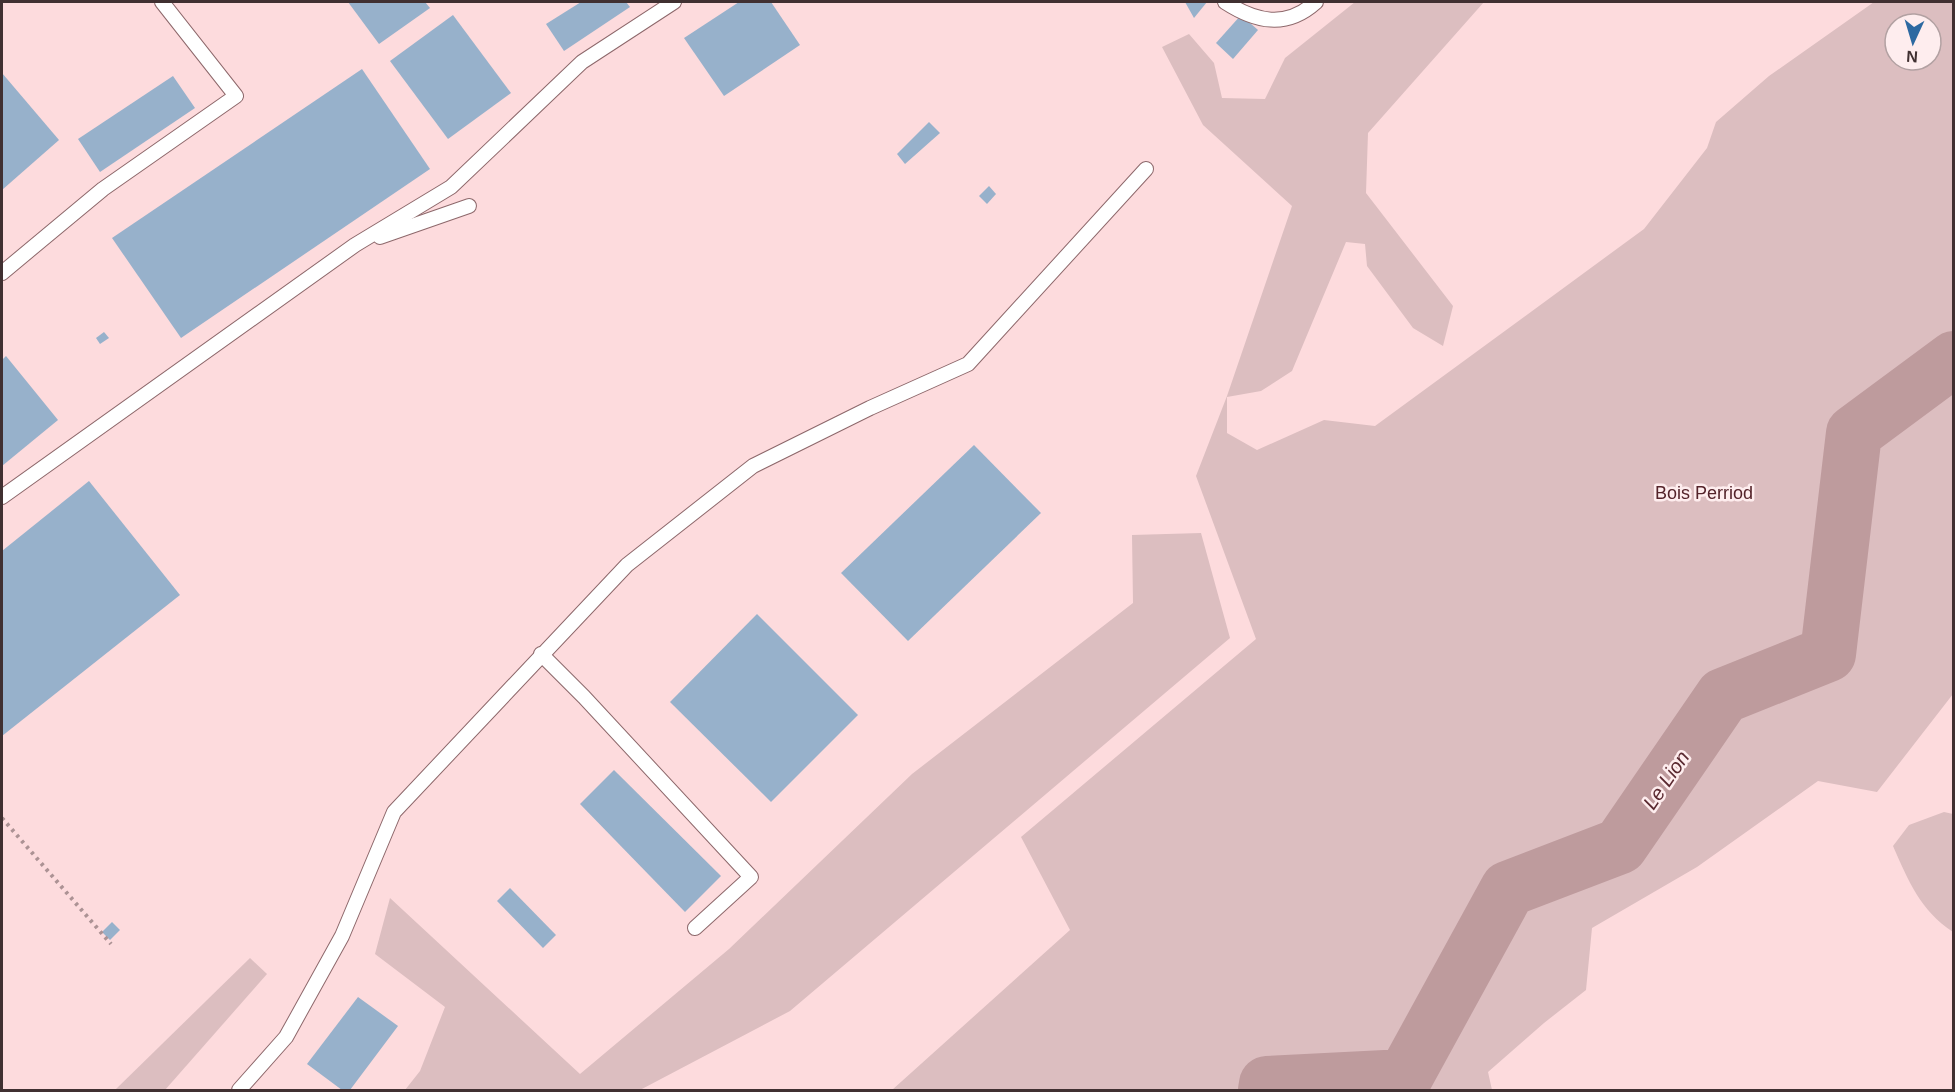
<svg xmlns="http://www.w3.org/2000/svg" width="1955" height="1092" font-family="Helvetica,sans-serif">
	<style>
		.green { fill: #dcbec0; fill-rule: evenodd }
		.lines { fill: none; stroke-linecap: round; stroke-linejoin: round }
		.river { stroke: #be9b9d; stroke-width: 56 }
		.building { fill: #97b1cb }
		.service-casing { stroke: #8d686b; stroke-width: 16 }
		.path { stroke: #ac9294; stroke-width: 4; stroke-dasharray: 3 4.5; stroke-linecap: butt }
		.service { stroke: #fff; stroke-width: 14 }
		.labels { text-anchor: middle; stroke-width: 5; stroke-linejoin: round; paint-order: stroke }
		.park-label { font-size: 18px; fill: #54232a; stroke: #feedee }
		.water-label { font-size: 20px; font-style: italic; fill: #5a2930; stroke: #feedee }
	</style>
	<rect width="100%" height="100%" fill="#fddbdd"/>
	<g class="green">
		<path d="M1355,2H1484L1368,133L1366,193L1453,306L1443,346L1413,328L1367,266L1365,244L1346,242L1292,371L1261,391L1227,397V433L1257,450L1324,420L1375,426L1644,229L1707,148L1716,122L1769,76L1874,2H1953V694L1877,792L1818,781L1697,867L1592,928L1586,990L1544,1023L1488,1072L1492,1090H892L1070,930L1021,837L1256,639L1196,476L1227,396L1292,206L1203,125L1162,47L1189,34L1214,63L1222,98L1265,99L1285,58ZM1895,24H1931V60H1895Z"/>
		<polygon points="1201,533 1230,638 790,1011 640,1090 405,1090 420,1071 445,1007 375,954 390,898 580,1074 729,949 912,774 1133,603 1132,535"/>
		<path d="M1944,812L1953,814V932C1920,910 1909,882 1893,846L1909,825Z"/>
		<polygon points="250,958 267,974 165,1090 115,1090"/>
	</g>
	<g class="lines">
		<polyline class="river" points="1266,1090 1267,1084 1405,1077 1508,889 1620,846 1723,696 1828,654 1854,433 1954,359"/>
	</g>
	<g class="building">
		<polygon points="348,2 425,2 430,8 379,44"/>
		<polygon points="581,2 626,2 630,7 564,51 546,24"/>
		<polygon points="739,2 771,2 800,45 724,96 684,38"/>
		<polygon points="1185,2 1207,2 1194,18"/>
		<polygon points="453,15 511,93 448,139 390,61"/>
		<polygon points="1241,15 1258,30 1233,59 1216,43"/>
		<polygon points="362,69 430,169 181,338 112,238"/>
		<polygon points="2,73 59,140 2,190"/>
		<polygon points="173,76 195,108 100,172 78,139"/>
		<polygon points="929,122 940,133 905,164 897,154"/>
		<polygon points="989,186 996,194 987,204 979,196"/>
		<polygon points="104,332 109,338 100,344 96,338"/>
		<polygon points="6,356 58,420 2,466 2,360"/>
		<polygon points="974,445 1041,513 908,641 841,573"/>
		<polygon points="89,481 180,595 2,736 2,551"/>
		<polygon points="757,614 858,715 771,802 670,702"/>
		<polygon points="614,770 721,876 685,912 580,804"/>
		<polygon points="510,888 556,935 543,948 497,901"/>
		<polygon points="112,922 120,930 110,940 102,932"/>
		<polygon points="358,997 398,1026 350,1090 342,1090 307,1064"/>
	</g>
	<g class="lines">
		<g class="service-casing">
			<g id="service">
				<path d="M1225,2C1256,22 1286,29 1316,2"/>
				<polyline points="380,237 469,206"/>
				<polyline points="2,273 103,189 236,96 162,2"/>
				<polyline points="2,497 355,245 451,187 582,62 674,2"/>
				<polyline points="541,654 584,697 751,877 695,928"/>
				<polyline points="239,1090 286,1037 342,936 394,812 627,565 753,466 870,408 968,364 1146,169"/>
			</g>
		</g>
		<polyline class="path" points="2,818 111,944"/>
		<use href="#service" class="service"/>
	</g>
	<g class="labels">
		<g class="park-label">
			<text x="1704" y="499">Bois Perriod</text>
		</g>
		<g class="water-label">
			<text transform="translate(1666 780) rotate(-56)" y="7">Le Lion</text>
		</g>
	</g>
	<rect width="1955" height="1092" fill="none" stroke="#403031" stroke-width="6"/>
	<g transform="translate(1913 42) rotate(184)"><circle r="28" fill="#feedee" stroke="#b2a1a2" stroke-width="1.5"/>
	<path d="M0-4.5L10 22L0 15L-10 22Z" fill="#2d69a1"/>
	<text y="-9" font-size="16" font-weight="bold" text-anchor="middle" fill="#403031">N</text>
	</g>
</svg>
